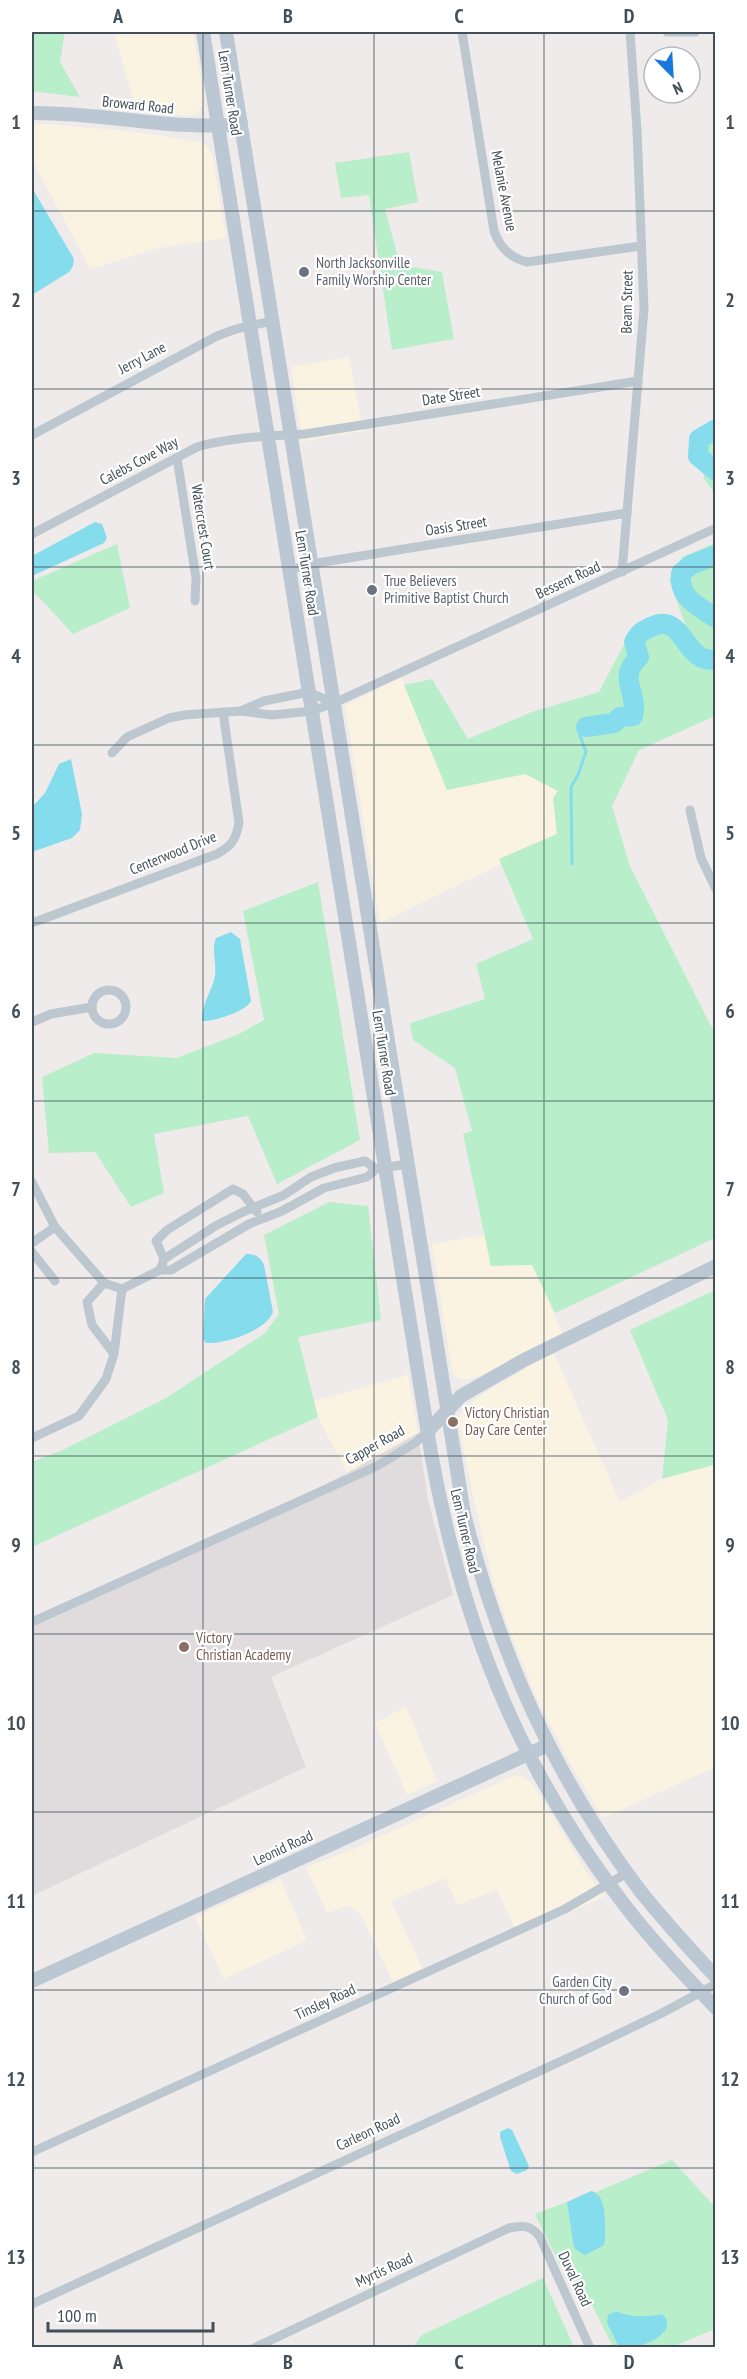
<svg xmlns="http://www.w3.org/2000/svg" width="747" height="2379" font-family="'PT Sans Narrow',sans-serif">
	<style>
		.commercial { fill: #fbf3e2 }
		.education { fill: #e0dcde }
		.green { fill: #b8eeca }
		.water { fill: #84dcec }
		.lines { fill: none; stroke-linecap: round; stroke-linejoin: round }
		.stream { stroke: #84dcec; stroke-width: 3 }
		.river { stroke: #84dcec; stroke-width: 20 }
		.street { stroke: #bcc7cf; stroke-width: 9 }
		.secondary { stroke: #bbc8d3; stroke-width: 14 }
		.grid { fill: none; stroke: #445059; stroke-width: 1.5; stroke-opacity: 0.55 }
		.worship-dot { fill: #6b7280; stroke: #fff; stroke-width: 2 }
		.education-dot { fill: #8d6e63; stroke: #fff; stroke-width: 2 }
		.labels { text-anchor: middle; stroke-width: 4.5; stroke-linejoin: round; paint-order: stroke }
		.street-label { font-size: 15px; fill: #445059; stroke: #fff }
		.worship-label { font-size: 15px; fill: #5b616d; stroke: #fff; text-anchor: start }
		.education-label { font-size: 15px; fill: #785e54; stroke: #fff; text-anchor: start }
		.neatline { fill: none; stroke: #445059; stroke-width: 2 }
		.grid-label { font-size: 20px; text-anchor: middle; font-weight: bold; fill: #445059 }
	</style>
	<rect width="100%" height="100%" fill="#efebeb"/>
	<g class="commercial">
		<polygon points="114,32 193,32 203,95 202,106 197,113 191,116 136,110"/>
		<polygon points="46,124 136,132 201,142 207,146 212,154 226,238 158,248 90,269 32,159 32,125"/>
		<polygon points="349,357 363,431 302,441 291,367"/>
		<polygon points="401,677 447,790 526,774 558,791 553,798 557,834 500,859 501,864 380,923 345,706"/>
		<polygon points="485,1235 491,1266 532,1264 562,1333 478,1377 464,1380 454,1376 452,1370 432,1244"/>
		<polygon points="553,1352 620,1502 662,1479 713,1465 715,1467 715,1767 603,1818 568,1759 536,1696 507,1624 493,1581 472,1492 459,1423 460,1415 465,1408 483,1394"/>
		<polygon points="408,1375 418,1433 347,1473 318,1417 314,1401"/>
		<polygon points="406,1707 437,1781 407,1795 375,1723"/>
		<polygon points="521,1776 532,1783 587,1873 605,1896 518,1935 497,1889 458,1905 445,1878 391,1901 422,1968 393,1982 361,1915 349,1905 327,1913 306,1867 356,1848 511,1777"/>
		<polygon points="280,1879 307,1940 224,1979 195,1917"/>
	</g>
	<polygon class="education" points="418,1433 428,1500 453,1595 271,1677 306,1767 32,1896 32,1617 308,1493 347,1473"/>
	<g class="green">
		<polygon points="32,32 65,32 60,62 80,97 32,91"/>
		<polygon points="409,152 418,202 385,209 400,265 442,272 454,339 392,350 369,195 341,198 335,163"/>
		<polygon points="715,420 715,494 704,479 704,470 689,449 694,433"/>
		<polygon points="715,543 715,716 639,750 612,806 630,866 715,1034 715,1238 555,1313 532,1265 491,1266 463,1134 472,1131 455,1068 413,1040 410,1023 485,999 476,964 533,939 499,859 557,834 553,798 558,791 525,774 447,790 404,685 432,679 468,739 532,712 599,692 630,633 655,617 685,624 669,579 682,557"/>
		<polygon points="117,544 130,608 73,634 32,590 32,581"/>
		<polygon points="318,882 360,1140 277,1184 248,1116 154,1134 164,1193 131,1207 95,1152 49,1153 42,1077 94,1053 177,1058 239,1034 264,1020 243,911"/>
		<polygon points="329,1202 368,1206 381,1320 298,1337 318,1417 32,1547 32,1462 65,1449 166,1398 265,1333 279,1314 264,1235"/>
		<polygon points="715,1290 715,1467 713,1465 662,1479 668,1420 630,1330"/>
		<path d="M672,2160L715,2207V2329L672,2347H637L664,2333L662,2314C645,2317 632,2318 616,2311L607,2323L619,2347H613L585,2291L567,2279L535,2214L567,2202L573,2243L605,2241C605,2225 607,2204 596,2192Z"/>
		<polygon points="543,2278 574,2347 413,2347 422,2335"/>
	</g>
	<g class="water">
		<polygon points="32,188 74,259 73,266 69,272 32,295"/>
		<polygon points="95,522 102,524 107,538 104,543 32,576 32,556"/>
		<polygon points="71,759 82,814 80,830 72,838 32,852 32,807 45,793 59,764"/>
		<path d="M231,932L240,939L251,1001C247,1011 213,1022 202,1021C201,1004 212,992 215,976C217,963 211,950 216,938Z"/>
		<path d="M246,1254C256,1254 260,1257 264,1265L273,1312C266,1331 225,1344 206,1343L203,1339L205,1299Z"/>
		<polygon points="508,2128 512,2130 529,2166 527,2170 517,2174 511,2171 500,2137 500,2132"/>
		<path d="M591,2191C608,2194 605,2227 605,2241L603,2246L585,2255L575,2249L573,2243L567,2202Z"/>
		<path d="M616,2311C632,2318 645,2317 662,2314C678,2329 653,2342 639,2346C633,2349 626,2348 619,2347L607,2323L608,2315Z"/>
	</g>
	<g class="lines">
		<polyline class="stream" points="572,864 571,787 578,775 586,752 579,733 581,729 586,727"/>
		<g class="river">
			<polyline points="716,429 699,439 698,456 716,471"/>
			<path d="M716,555L691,565L681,573C678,598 697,605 716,618"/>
			<path d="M586,727L614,723L620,717L633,716C639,691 616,679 639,657L634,642C639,633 642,631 651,627C679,613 683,649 702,658C705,659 712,660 716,660"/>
		</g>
		<g class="street">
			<path d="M462,32L494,231C500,248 510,258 527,262L641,246"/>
			<polyline points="667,32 695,32"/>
			<polyline points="32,435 217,336 236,329 272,321"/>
			<polyline points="177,458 196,578 195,601"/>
			<path d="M32,534L197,447C232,437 269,436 305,434L638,381"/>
			<polyline points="290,570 311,564 627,513"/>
			<polyline points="622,572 644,309 637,130 630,32"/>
			<polyline points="243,710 264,701 309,692 334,703"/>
			<polyline points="112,753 127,737 169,718 184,715 241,711 272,715 312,711 334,703 716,528"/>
			<polyline points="690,810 701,858 716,889"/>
			<path d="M32,923L217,854C232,846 236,839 239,823L223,712"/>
			<circle cx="109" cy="1007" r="17"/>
			<polyline points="32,1022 51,1014 92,1007"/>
			<polyline points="376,1169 365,1161 334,1168 311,1177 284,1195 243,1212 217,1225 164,1259 160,1270 171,1270 249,1224 282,1211 324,1188 367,1177 376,1169 408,1164"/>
			<polyline points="32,1182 55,1227 104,1283 122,1289 160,1270"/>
			<polyline points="32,1243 55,1227"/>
			<polyline points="32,1252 55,1281"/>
			<polyline points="164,1259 156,1241 167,1230 233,1189 243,1194 257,1212"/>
			<polyline points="114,1354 122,1289"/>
			<polyline points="32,1438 79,1416 106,1379 114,1354 92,1325 87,1302 104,1283"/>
			<polyline points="32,1622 377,1466 415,1443 428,1431"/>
			<polyline points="32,2152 565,1909 627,1873"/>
			<polyline points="32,2304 581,2052 662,2013 716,1984"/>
			<path d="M254,2348L509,2228C523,2225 531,2225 540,2237L590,2348"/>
		</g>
		<g class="secondary">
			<path d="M203,32L431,1453C461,1620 517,1764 620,1899C649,1938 682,1973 716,2008"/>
			<path d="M226,32L464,1514C499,1652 552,1773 638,1888C662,1919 689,1948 716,1977"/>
			<path d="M32,113C102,112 170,131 241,124"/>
			<polyline points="428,1431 461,1396 524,1360 716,1266"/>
			<polyline points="32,1981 548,1745"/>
		</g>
	</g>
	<path class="grid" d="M203,32V2348M374,32V2348M544,32V2348M32,211H716M32,389H716M32,567H716M32,745H716M32,923H716M32,1101H716M32,1278H716M32,1456H716M32,1634H716M32,1812H716M32,1990H716M32,2168H716"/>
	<g class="worship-dot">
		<circle cx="304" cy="272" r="6"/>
		<circle cx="372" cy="590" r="6"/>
		<circle cx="624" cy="1991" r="6"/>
	</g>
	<g class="education-dot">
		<circle cx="453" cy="1422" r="6"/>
		<circle cx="184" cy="1647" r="6"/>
	</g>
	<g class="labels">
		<g class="street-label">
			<text transform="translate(230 93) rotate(81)" y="5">Lem Turner Road</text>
			<text transform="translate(138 105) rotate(6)" y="5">Broward Road</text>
			<text transform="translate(504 191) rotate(79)" y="5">Melanie Avenue</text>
			<text transform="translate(627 302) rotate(-89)" y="5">Beam Street</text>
			<text transform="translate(142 358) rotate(-28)" y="5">Jerry Lane</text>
			<text transform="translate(451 396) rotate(-9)" y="5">Date Street</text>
			<text transform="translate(139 461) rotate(-28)" y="5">Calebs Cove Way</text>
			<text transform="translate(456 526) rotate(-9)" y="5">Oasis Street</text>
			<text transform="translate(203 527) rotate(81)" y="5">Watercrest Court</text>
			<text transform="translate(307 573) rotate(81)" y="5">Lem Turner Road</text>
			<text transform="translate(568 580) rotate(-25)" y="5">Bessent Road</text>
			<text transform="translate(173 853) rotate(-22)" y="5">Centerwood Drive</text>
			<text transform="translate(384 1053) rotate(81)" y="5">Lem Turner Road</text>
			<text transform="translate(375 1445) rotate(-29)" y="5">Capper Road</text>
			<text transform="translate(465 1531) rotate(77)" y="5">Lem Turner Road</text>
			<text transform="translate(283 1848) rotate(-25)" y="5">Leonid Road</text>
			<text transform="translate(325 2002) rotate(-25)" y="5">Tinsley Road</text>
			<text transform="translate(368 2132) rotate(-25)" y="5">Carleon Road</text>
			<text transform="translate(384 2270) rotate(-25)" y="5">Myrtis Road</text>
			<text transform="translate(575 2279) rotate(65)" y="5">Duval Road</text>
		</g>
		<g class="worship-label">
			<text x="316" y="268">North Jacksonville<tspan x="316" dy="17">Family Worship Center</tspan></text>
			<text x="384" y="586">True Believers<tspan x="384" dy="17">Primitive Baptist Church</tspan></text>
			<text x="612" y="1987" text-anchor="end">Garden City<tspan x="612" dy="17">Church of God</tspan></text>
		</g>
		<g class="education-label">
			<text x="465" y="1418">Victory Christian<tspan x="465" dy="17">Day Care Center</tspan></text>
			<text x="196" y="1643">Victory<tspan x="196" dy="17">Christian Academy</tspan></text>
		</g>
	</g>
	<rect width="747" height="2379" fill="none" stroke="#ffffff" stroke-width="66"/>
	<g transform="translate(672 75) rotate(156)"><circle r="28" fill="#ffffff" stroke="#b4b9bd" stroke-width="1.5"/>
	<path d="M0-4.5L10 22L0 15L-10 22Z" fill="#1778dd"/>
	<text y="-9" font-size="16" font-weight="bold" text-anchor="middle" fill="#445059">N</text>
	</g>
	<path d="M48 2322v9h165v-9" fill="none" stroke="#445059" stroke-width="3"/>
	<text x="57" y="2322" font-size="18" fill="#445059" stroke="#ffffff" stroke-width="4.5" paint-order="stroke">100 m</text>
	<rect x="33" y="33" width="681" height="2313" class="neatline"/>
	<g class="grid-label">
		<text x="118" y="23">A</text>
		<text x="288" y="23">B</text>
		<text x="459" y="23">C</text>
		<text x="629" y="23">D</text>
		<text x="16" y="129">1</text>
		<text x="730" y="129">1</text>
		<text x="16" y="307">2</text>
		<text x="730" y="307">2</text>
		<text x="16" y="485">3</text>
		<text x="730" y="485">3</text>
		<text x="16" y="663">4</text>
		<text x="730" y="663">4</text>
		<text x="16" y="840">5</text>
		<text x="730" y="840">5</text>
		<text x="16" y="1018">6</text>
		<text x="730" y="1018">6</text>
		<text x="16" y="1196">7</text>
		<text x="730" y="1196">7</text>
		<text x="16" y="1374">8</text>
		<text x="730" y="1374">8</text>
		<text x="16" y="1552">9</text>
		<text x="730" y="1552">9</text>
		<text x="16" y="1730">10</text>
		<text x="730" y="1730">10</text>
		<text x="16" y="1908">11</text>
		<text x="730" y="1908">11</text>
		<text x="16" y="2086">12</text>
		<text x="730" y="2086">12</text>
		<text x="16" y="2264">13</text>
		<text x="730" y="2264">13</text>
		<text x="118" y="2369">A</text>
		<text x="288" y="2369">B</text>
		<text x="459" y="2369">C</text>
		<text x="629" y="2369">D</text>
	</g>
</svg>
